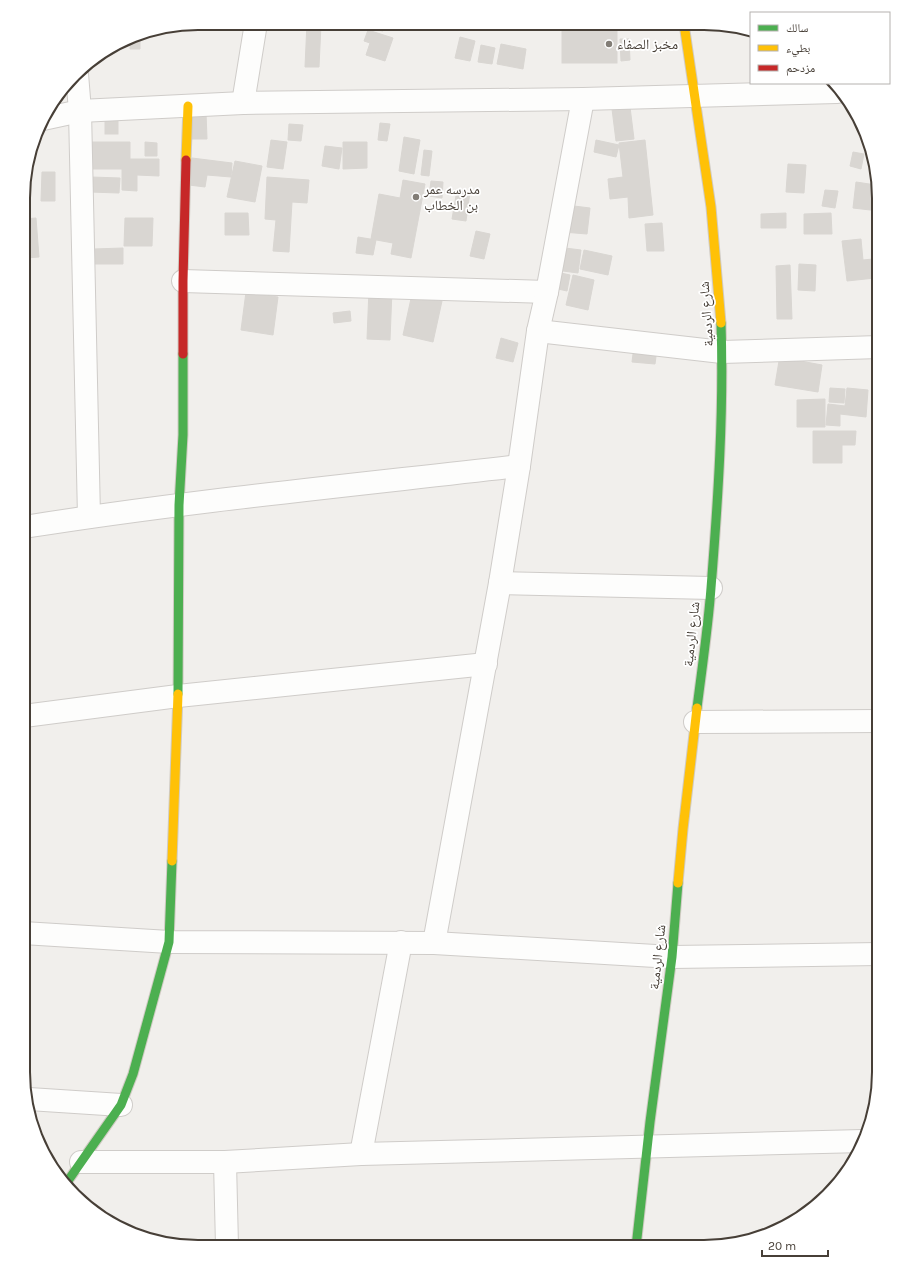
<svg xmlns="http://www.w3.org/2000/svg" width="902" height="1270" font-family="Karla,'Noto Naskh Arabic',sans-serif">
	<style>
		.building { fill: #d9d6d2; stroke: #d9d6d2 }
		.lines { fill: none; stroke-linecap: round; stroke-linejoin: round }
		.street-casing { stroke: #cfccc9; stroke-width: 24 }
		.fast-casing { stroke: #d0cbc3; stroke-width: 11 }
		.slow-casing { stroke: #d0cbc3; stroke-width: 11 }
		.jam-casing { stroke: #d0cbc3; stroke-width: 11 }
		.street { stroke: #fdfdfc; stroke-width: 22 }
		.fast { stroke: #4caf50; stroke-width: 9 }
		.slow { stroke: #ffc107; stroke-width: 9 }
		.jam { stroke: #c62828; stroke-width: 9 }
		.poi-dot { fill: #827d76; stroke: #fff; stroke-width: 1.5 }
		.labels { text-anchor: middle; stroke-width: 3.5; stroke-linejoin: round; paint-order: stroke }
		.poi-label { font-size: 14px; fill: #473f37; stroke: #fff; text-anchor: start }
		.street-label { font-size: 14px; fill: #473f37; stroke: #fff }
		.rim { fill: none; stroke: #473f37; stroke-width: 2 }
	</style>
	<rect width="100%" height="100%" fill="#f1efec"/>
	<g class="building">
		<polygon points="307,23 321,24 319,67 305,67"/>
		<polygon points="338,23 385,24 383,31"/>
		<rect x="562" y="24" width="55" height="39"/>
		<polygon points="368,30 393,38 385,61 366,55 370,43 364,41"/>
		<polygon points="140,33 140,49 130,49 130,39"/>
		<polygon points="460,37 475,41 470,61 455,58"/>
		<polygon points="620,39 629,39 630,60 621,61"/>
		<polygon points="501,44 526,49 523,69 497,64"/>
		<polygon points="481,45 495,48 492,64 478,62"/>
		<polygon points="630,107 634,139 616,141 612,109"/>
		<polygon points="206,113 207,139 192,139 191,114"/>
		<rect x="105" y="114" width="13" height="20"/>
		<polygon points="380,123 390,124 387,141 378,140"/>
		<polygon points="289,124 303,125 301,141 288,140"/>
		<polygon points="404,137 420,140 414,174 399,171"/>
		<polygon points="271,140 287,142 283,169 267,167"/>
		<polygon points="596,140 619,145 616,157 594,152"/>
		<polygon points="645,140 653,215 629,218 628,197 610,199 608,179 623,177 619,143"/>
		<polygon points="90,142 130,142 130,159 159,159 159,176 137,175 137,191 122,190 122,169 90,169"/>
		<polygon points="145,142 157,143 157,156 145,156"/>
		<polygon points="343,142 367,142 367,168 343,169"/>
		<polygon points="325,146 342,148 339,169 322,166"/>
		<polygon points="424,150 432,151 429,176 421,175"/>
		<polygon points="853,152 864,154 861,169 850,166"/>
		<polygon points="192,158 232,163 231,177 207,175 205,187 189,185"/>
		<polygon points="235,161 262,166 255,202 227,197"/>
		<polygon points="788,164 806,165 804,193 786,192"/>
		<polygon points="42,172 55,172 55,201 41,201"/>
		<polygon points="91,177 120,178 119,193 90,192"/>
		<polygon points="267,177 309,180 307,203 292,202 289,252 273,251 276,220 265,219"/>
		<polygon points="403,180 425,184 411,258 391,254 393,243 371,239 379,194 400,198"/>
		<polygon points="431,181 443,182 442,198 429,196"/>
		<polygon points="856,182 876,185 879,198 879,211 853,208"/>
		<polygon points="457,190 470,192 466,221 452,219"/>
		<polygon points="825,190 838,191 835,208 822,206"/>
		<polygon points="566,205 590,208 587,234 563,232"/>
		<polygon points="225,213 248,213 249,235 225,235"/>
		<polygon points="786,213 786,228 761,228 761,214"/>
		<polygon points="831,213 832,234 804,234 804,214"/>
		<polygon points="36,218 39,257 26,258 24,219"/>
		<polygon points="125,218 153,218 152,246 124,246"/>
		<polygon points="662,223 664,251 647,251 645,224"/>
		<polygon points="476,231 490,234 484,259 470,256"/>
		<polygon points="358,237 376,240 373,255 356,253"/>
		<polygon points="861,239 863,260 873,259 875,278 847,281 842,241"/>
		<polygon points="123,248 123,264 95,264 94,249"/>
		<polygon points="565,248 581,250 578,273 563,271"/>
		<polygon points="584,250 612,256 608,275 580,269"/>
		<polygon points="799,264 816,265 815,291 798,290"/>
		<polygon points="790,265 792,319 777,319 776,266"/>
		<polygon points="552,271 570,275 567,291 549,287"/>
		<polygon points="573,275 594,280 588,310 566,305"/>
		<polygon points="369,289 392,290 390,340 367,339"/>
		<polygon points="246,292 278,297 273,335 241,330"/>
		<polygon points="412,294 442,301 433,342 403,335"/>
		<polygon points="350,311 351,321 334,323 333,313"/>
		<polygon points="501,338 518,343 513,362 496,358"/>
		<polygon points="635,338 658,341 655,364 632,362"/>
		<polygon points="782,343 795,360 822,365 818,392 775,385"/>
		<polygon points="830,388 845,389 844,403 829,402"/>
		<polygon points="847,388 868,390 866,417 840,414 840,426 826,425 828,404 845,406"/>
		<polygon points="825,399 825,427 797,427 797,400"/>
		<polygon points="813,431 856,431 855,445 842,445 842,463 813,463"/>
	</g>
	<g class="lines">
		<g class="street-casing">
			<g id="street">
				<polyline points="77,74 80,111 89,517"/>
				<polyline points="243,103 256,23"/>
				<polyline points="43,119 80,111 243,103 583,99 837,92"/>
				<polyline points="183,281 547,292"/>
				<polyline points="538,331 722,352 879,347"/>
				<path d="M24,527C188,501 354,485 519,466"/>
				<polyline points="500,583 711,588"/>
				<polyline points="24,716 178,696 486,664"/>
				<polyline points="695,722 879,721"/>
				<polyline points="23,933 169,942 434,943 672,957 879,954"/>
				<polyline points="434,943 500,583 519,466 538,331 547,292 583,99"/>
				<polyline points="29,1099 121,1105"/>
				<polyline points="361,1154 401,942"/>
				<polyline points="81,1162 225,1162 361,1154 863,1141"/>
				<polyline points="225,1162 227,1246"/>
			</g>
		</g>
		<g class="fast-casing">
			<g id="fast">
				<polyline points="178,694 179,505 183,435 183,354"/>
				<path d="M697,708C702,668 708,628 711,588C718,500 724,411 721,323"/>
				<polyline points="65,1185 121,1105 133,1074 169,942 172,861"/>
				<polyline points="636,1247 650,1122 672,957 678,883"/>
			</g>
		</g>
		<g class="slow-casing">
			<g id="slow">
				<polyline points="684,24 711,207 721,323"/>
				<polyline points="186,160 188,106"/>
				<polyline points="172,861 178,694"/>
				<polyline points="678,883 683,829 697,708"/>
			</g>
		</g>
		<g class="jam-casing">
			<polyline id="jam" points="183,354 183,281 186,160"/>
		</g>
		<use href="#street" class="street"/>
		<use href="#fast" class="fast"/>
		<use href="#slow" class="slow"/>
		<use href="#jam" class="jam"/>
	</g>
	<g class="poi-dot">
		<circle cx="609" cy="44" r="4"/>
		<circle cx="416" cy="197" r="4"/>
	</g>
	<g class="labels">
		<g class="poi-label">
			<text x="617" y="49">مخبز الصفاء</text>
			<text x="424" y="194">مدرسه عمر<tspan x="424" dy="16">بن الخطاب</tspan></text>
		</g>
		<g class="street-label">
			<text transform="translate(706 314) rotate(-94)" y="5">شارع الردمية</text>
			<text transform="translate(691 634) rotate(-84)" y="5">شارع الردمية</text>
			<text transform="translate(657 957) rotate(-84)" y="5">شارع الردمية</text>
		</g>
	</g>
	<path d="M0 0H902V1270H0ZM198 30H704A168 168 0 0 1 872 198V1072A168 168 0 0 1 704 1240H198A168 168 0 0 1 30 1072V198A168 168 0 0 1 198 30Z" fill="#fff" fill-rule="evenodd"/>
	<path class="rim" d="M198 30H704A168 168 0 0 1 872 198V1072A168 168 0 0 1 704 1240H198A168 168 0 0 1 30 1072V198A168 168 0 0 1 198 30Z"/>
	<rect x="750" y="12" width="140" height="72" fill="#ffffff" stroke="#b5b2af"/>
	<rect x="758" y="25" width="20" height="6" fill="#4caf50" stroke="#b5b2af"/>
	<text x="786" y="32" font-size="12" fill="#473f37">سالك</text>
	<rect x="758" y="45" width="20" height="6" fill="#ffc107" stroke="#b5b2af"/>
	<text x="786" y="52" font-size="12" fill="#473f37">بطيء</text>
	<rect x="758" y="65" width="20" height="6" fill="#c62828" stroke="#b5b2af"/>
	<text x="786" y="72" font-size="12" fill="#473f37">مزدحم</text>
	<path d="M762 1250v6h66v-6" fill="none" stroke="#473f37" stroke-width="2"/>
	<text x="768" y="1250" font-size="12" fill="#473f37" stroke="#ffffff" stroke-width="3" paint-order="stroke">20 m</text>
</svg>
